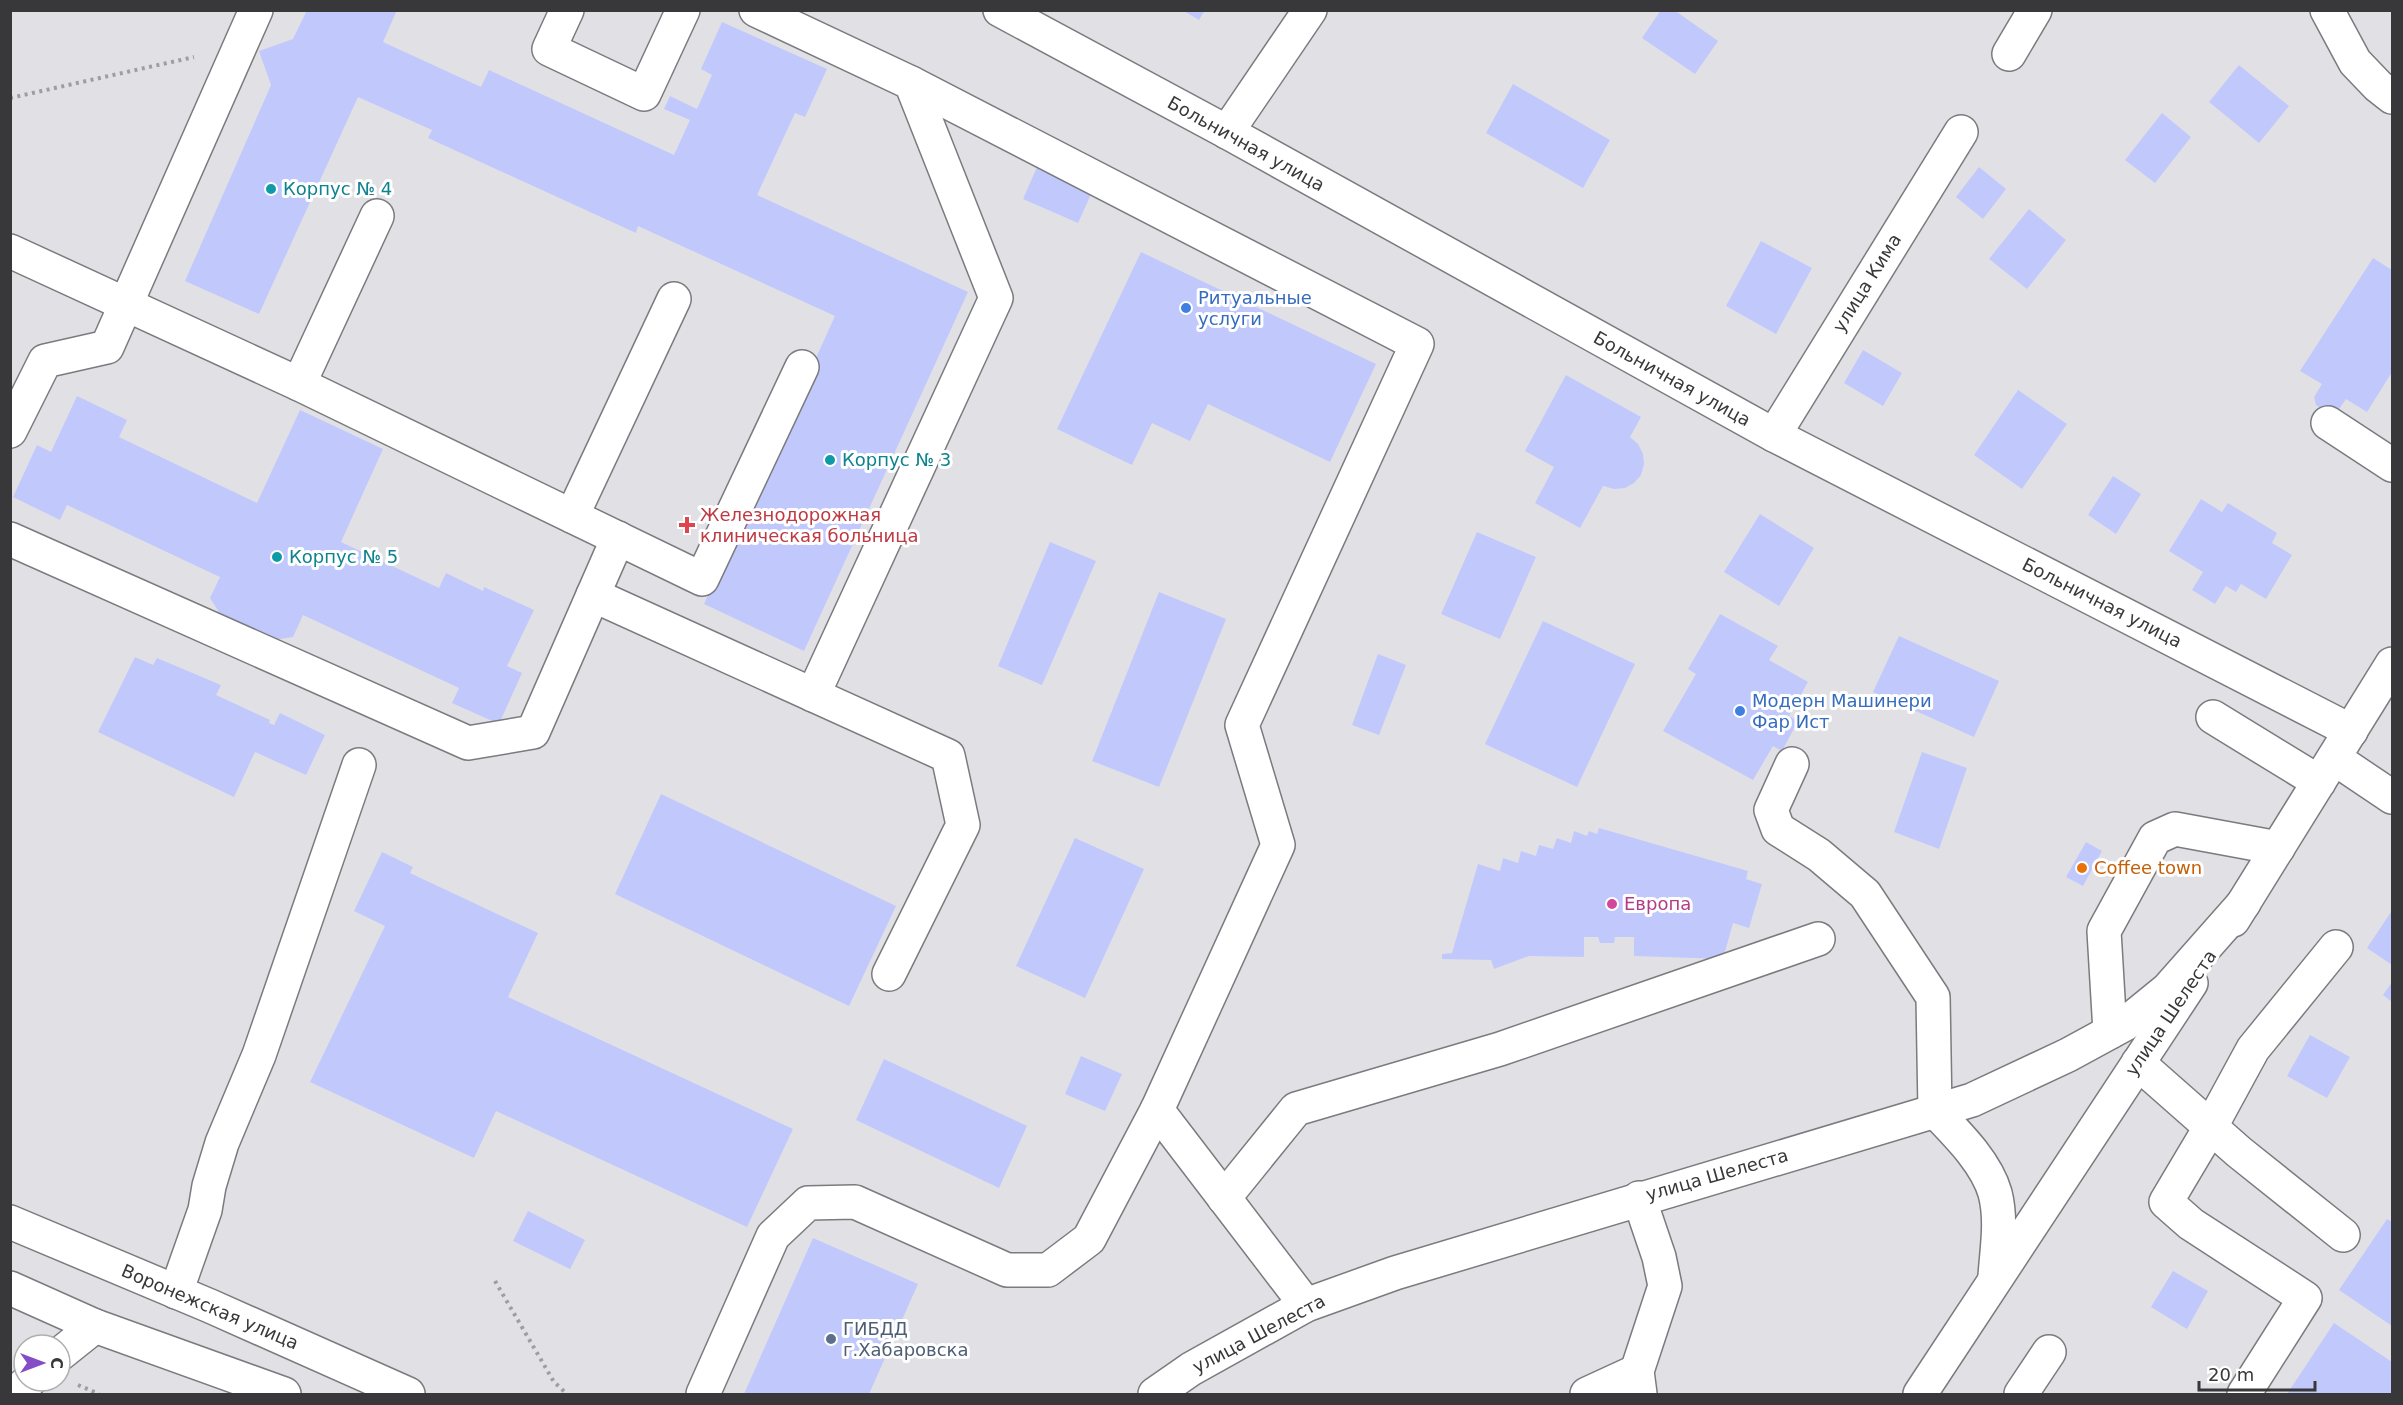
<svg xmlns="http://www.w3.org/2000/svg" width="2403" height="1405" font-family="'DejaVu Sans',sans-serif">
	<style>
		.building { fill: #c1c9fc }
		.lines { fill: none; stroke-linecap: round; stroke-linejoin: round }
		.minor-casing { stroke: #7a7b7e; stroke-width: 36 }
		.major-casing { stroke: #7a7b7e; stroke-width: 36 }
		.path { stroke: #9e9ea2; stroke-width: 4; stroke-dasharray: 3 4.5; stroke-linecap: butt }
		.minor { stroke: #fff; stroke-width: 33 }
		.major { stroke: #fff; stroke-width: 33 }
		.culture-dot { fill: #0f9aa8; stroke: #fff; stroke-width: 2 }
		.shop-dot { fill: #3f7fe0; stroke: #fff; stroke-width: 2 }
		.health-dot { fill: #e0444e; stroke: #fff; stroke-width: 2 }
		.food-dot { fill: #e8710a; stroke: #fff; stroke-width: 2 }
		.hotel-dot { fill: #d1479c; stroke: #fff; stroke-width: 2 }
		.service-dot { fill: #5c6f8a; stroke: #fff; stroke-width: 2 }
		.labels { text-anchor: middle; stroke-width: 6; stroke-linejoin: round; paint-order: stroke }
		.street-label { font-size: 18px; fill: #38383a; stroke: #fff }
		.culture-label { font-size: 18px; fill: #0d838f; stroke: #fff; text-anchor: start }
		.shop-label { font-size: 18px; fill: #366cbe; stroke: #fff; text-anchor: start }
		.health-label { font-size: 18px; fill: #be3a42; stroke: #fff; text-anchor: start }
		.food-label { font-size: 18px; fill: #c56008; stroke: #fff; text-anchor: start }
		.hotel-label { font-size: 18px; fill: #b23c85; stroke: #fff; text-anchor: start }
		.service-label { font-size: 18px; fill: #4e5e75; stroke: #fff; text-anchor: start }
	</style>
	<rect width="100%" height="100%" fill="#e1e1e5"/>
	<g class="building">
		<polygon points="307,10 397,10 383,42 481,87 489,70 674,155 690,120 664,109 670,96 697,109 712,75 701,69 722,22 827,69 805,117 795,113 757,195 968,292 804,651 704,604 835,316 638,226 636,233 428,138 432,130 358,97 259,314 185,281 271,85 259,51 293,39"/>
		<polygon points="1182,10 1205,10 1199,20"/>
		<polygon points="1661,10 1674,10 1718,41 1695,74 1642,38"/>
		<polygon points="2239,65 2289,106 2259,143 2209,102"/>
		<polygon points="1513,84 1610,140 1583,188 1486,133"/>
		<polygon points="2162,113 2191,137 2155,183 2125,160"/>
		<polygon points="1037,167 1092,192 1078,223 1023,199"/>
		<polygon points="1979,167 2006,189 1983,219 1956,197"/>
		<polygon points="2029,209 2066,240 2027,289 1989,259"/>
		<polygon points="1761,241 1812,268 1776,334 1726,306"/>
		<polygon points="1141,252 1376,364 1330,462 1208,404 1190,441 1152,423 1132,465 1057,429"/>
		<polygon points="2373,258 2392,270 2392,372 2367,412 2346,399 2337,412 2330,414 2316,405 2314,397 2322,384 2300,371"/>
		<polygon points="1863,350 1902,373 1883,406 1844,383"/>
		<polygon points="1566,375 1641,417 1630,437 1638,444 1643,454 1644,464 1641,475 1634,483 1625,488 1614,489 1603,486 1580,528 1535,503 1554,467 1525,451"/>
		<polygon points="2018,390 2067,424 2022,489 1974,455"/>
		<polygon points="77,396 127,420 119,437 257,503 300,410 383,449 341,542 439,588 446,573 483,591 484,587 534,610 507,666 522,673 499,724 452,703 459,688 303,615 293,637 268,641 224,620 210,598 220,577 67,505 60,520 13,497 37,445 51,452"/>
		<polygon points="2113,476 2141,494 2116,534 2088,515"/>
		<polygon points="2201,499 2222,512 2228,503 2277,533 2272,543 2292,555 2266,599 2241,584 2236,592 2226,586 2215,604 2192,590 2203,572 2169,551"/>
		<polygon points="1760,514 1814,548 1779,606 1724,572"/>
		<polygon points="1477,532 1536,557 1500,639 1441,614"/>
		<polygon points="1050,542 1096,561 1042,685 998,666"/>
		<polygon points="1159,592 1226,619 1159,787 1092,761"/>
		<polygon points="1720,614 1778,646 1769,660 1808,682 1789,716 1798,721 1782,751 1773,746 1753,780 1663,731 1696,674 1688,669"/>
		<polygon points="1543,621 1635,664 1577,787 1485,744"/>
		<polygon points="1899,636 1999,681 1974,737 1873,692"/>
		<polygon points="1378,654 1406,665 1379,735 1352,725"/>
		<polygon points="135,657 153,665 157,658 221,685 216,695 270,720 269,723 274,725 280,713 325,735 306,775 255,752 234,797 98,732"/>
		<polygon points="1922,752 1967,768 1939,849 1894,832"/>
		<polygon points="661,794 896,906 849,1006 615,894"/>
		<polygon points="1599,828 1748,871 1746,879 1762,884 1749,928 1733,923 1723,959 1634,956 1634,937 1615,937 1614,943 1600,943 1598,937 1584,937 1584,957 1529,956 1494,969 1491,960 1442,959 1442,954 1452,953 1478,864 1500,871 1503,858 1518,863 1521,851 1536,856 1539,845 1553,849 1557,838 1571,843 1574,831 1587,836 1589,831 1597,834"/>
		<polygon points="1075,838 1144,869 1085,998 1016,966"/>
		<polygon points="2086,842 2102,851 2083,886 2066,877"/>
		<polygon points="382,852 413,867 410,873 538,933 508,997 793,1129 747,1227 496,1111 474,1158 310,1082 385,926 354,911"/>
		<polygon points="2391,912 2392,913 2392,965 2367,948"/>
		<polygon points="2392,982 2392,1002 2383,995"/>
		<polygon points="2310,1035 2350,1057 2327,1098 2287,1076"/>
		<polygon points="1081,1056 1122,1074 1105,1111 1065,1094"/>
		<polygon points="884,1059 1027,1126 999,1188 856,1120"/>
		<polygon points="528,1211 585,1240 570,1269 513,1241"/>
		<polygon points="2387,1219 2392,1222 2392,1326 2339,1290"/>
		<polygon points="813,1238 918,1284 869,1394 744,1394"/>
		<polygon points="2173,1271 2208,1291 2187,1329 2151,1307"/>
		<polygon points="2334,1323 2392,1362 2392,1394 2287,1394"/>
	</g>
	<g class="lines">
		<g class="minor-casing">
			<g id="minor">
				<polyline points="567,10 549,49 644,94 683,10"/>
				<polyline points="756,10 911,83 996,298 813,695"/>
				<polyline points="1000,10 1227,132 1774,435 2351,731"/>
				<polyline points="2327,10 2355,62 2378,86 2392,97"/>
				<polyline points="2009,54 2035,10"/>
				<polyline points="911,83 1417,344 1242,725 1278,845 1157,1110 1306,1305"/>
				<polyline points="1227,132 1310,10"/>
				<polyline points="10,251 299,384 702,579 802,367"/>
				<polyline points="299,384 377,216"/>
				<polyline points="2328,423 2392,465"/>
				<polyline points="10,431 45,361 107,347 256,10"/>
				<polyline points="1774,435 1961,132"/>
				<polyline points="572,516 674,299"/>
				<polyline points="10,539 468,743 533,732 618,538"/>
				<polyline points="593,595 948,756 963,825 889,974"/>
				<polyline points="2213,717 2319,782"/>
				<polyline points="2334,758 2392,797"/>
				<polyline points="1792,764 1771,810 1778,829 1819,855 1865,894 1933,997 1935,1111"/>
				<polyline points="2110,1032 2104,931 2155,838 2175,829 2278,848"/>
				<polyline points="2138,1063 2239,1152 2343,1235"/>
				<polyline points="1224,1198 1296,1109 1500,1049 1818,939"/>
				<polyline points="1639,1198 1659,1257 1665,1286 1637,1371 1640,1394"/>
				<polyline points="176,1292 205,1210 209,1186 222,1143 259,1055 359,765"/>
				<polyline points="60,1354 95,1326"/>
				<polyline points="14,1394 29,1381"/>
				<polyline points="703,1394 773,1236 808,1203 855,1202 1007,1270 1048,1270 1089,1239 1157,1110"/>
				<polyline points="1587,1394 1637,1371"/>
				<polyline points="2021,1394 2049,1352"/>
				<polyline points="2244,1394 2305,1298 2191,1224 2166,1202 2210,1128 2253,1049 2336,947"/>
			</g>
		</g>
		<g class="major-casing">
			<g id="major">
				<polyline points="2233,920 2392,664"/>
				<path d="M1935,1111C1957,1134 1986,1162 1995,1193C2002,1220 1997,1248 1995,1276"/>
				<polyline points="10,1222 210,1306 408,1394"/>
				<polyline points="10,1288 95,1326 284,1394"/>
				<polyline points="1155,1394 1191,1369 1306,1305 1395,1273 1972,1100 2068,1055 2125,1024 2168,989 2244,903"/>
				<polyline points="1920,1394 2191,983"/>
			</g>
		</g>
		<g class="path">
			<polyline points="10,98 194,57"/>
			<polyline points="10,597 10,831"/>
			<polyline points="495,1281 554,1382 567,1394"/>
			<polyline points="78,1385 99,1394"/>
		</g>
		<use href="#minor" class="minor"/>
		<use href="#major" class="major"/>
	</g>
	<g class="culture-dot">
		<circle cx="271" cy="189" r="6"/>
		<circle cx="830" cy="460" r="6"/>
		<circle cx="277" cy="557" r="6"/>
	</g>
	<g class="shop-dot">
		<circle cx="1186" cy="308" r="6"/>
		<circle cx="1740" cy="711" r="6"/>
	</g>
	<path class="health-dot" d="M684 516h6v6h6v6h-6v6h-6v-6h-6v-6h6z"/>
	<circle class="food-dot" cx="2082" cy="868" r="6"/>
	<circle class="hotel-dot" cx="1612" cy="904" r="6"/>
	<circle class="service-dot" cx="831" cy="1339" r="6"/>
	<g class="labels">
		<g class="street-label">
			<text transform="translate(1246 144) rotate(29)" y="6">Больничная улица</text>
			<text transform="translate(1867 283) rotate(-58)" y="6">улица Кима</text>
			<text transform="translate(1672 379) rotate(29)" y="6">Больничная улица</text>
			<text transform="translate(2102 603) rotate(27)" y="6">Больничная улица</text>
			<text transform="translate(2171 1013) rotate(-56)" y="6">улица Шелеста</text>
			<text transform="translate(1717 1175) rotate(-16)" y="6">улица Шелеста</text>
			<text transform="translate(210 1307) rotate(23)" y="6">Воронежская улица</text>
			<text transform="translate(1259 1334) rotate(-28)" y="6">улица Шелеста</text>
		</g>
		<g class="culture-label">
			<text x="283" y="195">Корпус № 4</text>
			<text x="842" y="466">Корпус № 3</text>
			<text x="289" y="563">Корпус № 5</text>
		</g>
		<g class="shop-label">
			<text x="1198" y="304">Ритуальные<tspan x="1198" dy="21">услуги</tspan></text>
			<text x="1752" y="707">Модерн Машинери<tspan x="1752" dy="21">Фар Ист</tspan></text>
		</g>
		<g class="health-label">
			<text x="700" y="521">Железнодорожная<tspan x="700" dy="21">клиническая больница</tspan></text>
		</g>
		<g class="food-label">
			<text x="2094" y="874">Coffee town</text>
		</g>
		<g class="hotel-label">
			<text x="1624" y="910">Европа</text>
		</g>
		<g class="service-label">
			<text x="843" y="1335">ГИБДД<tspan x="843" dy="21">г.Хабаровска</tspan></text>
		</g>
	</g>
	<rect width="2403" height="1405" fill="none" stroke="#38383a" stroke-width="24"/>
	<g transform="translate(42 1363) rotate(90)"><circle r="28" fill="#ffffff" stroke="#afafb0" stroke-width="1.5"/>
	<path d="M0-4.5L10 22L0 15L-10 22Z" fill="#844dc5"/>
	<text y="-9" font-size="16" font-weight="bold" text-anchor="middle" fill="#38383a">С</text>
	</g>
	<path d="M2199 1381v9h116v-9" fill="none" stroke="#38383a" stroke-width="3"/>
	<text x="2208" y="1381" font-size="18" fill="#38383a" stroke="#ffffff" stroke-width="4.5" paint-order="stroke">20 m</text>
</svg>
